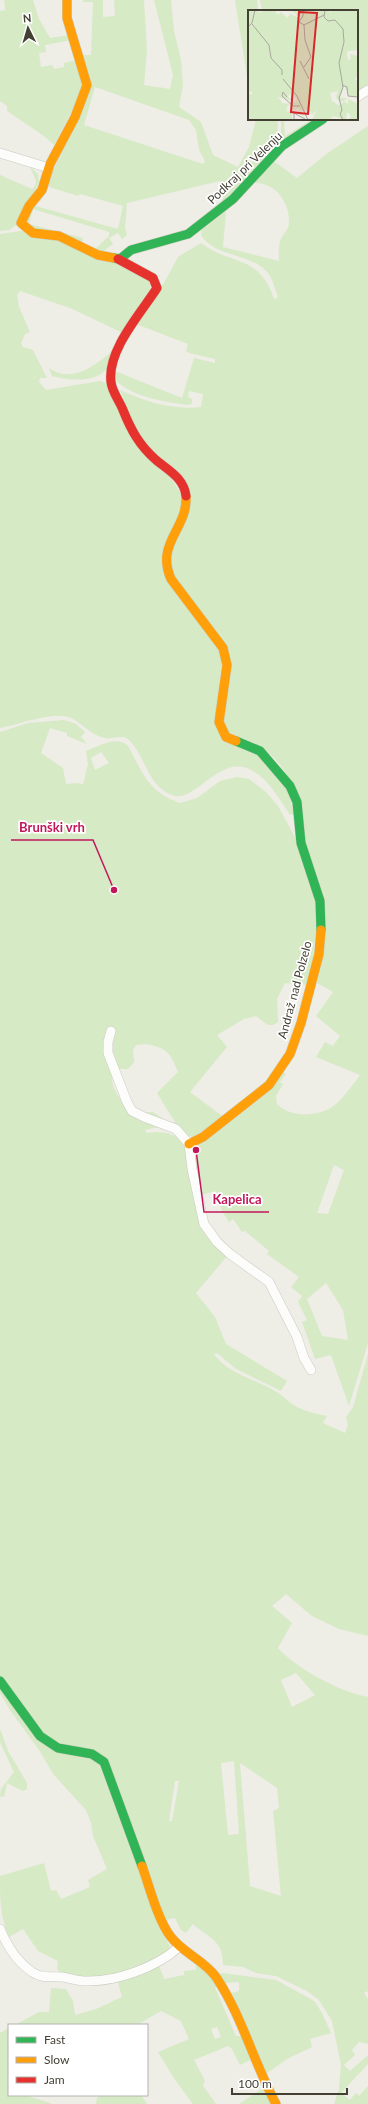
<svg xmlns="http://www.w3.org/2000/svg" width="368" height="2104" font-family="Lato,sans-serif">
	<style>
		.green { fill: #d6eac5; fill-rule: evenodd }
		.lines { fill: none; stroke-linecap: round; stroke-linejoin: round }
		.street-casing { stroke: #cac9c2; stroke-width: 10 }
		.fast-casing { stroke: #ceccbd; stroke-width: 10 }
		.slow-casing { stroke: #ceccbd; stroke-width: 10 }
		.jam-casing { stroke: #ceccbd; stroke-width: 10 }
		.street { stroke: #fcfcfb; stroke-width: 9 }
		.fast { stroke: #30b455; stroke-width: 9 }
		.slow { stroke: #ff9f0a; stroke-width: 9 }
		.jam { stroke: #e5322d; stroke-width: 9 }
		.labels { text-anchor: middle; stroke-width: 3.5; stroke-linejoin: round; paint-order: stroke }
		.street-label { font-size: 12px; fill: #433f33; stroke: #fff }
		.inset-road { fill: none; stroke: #aaa79e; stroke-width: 1 }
		.view { fill: #d62828; fill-opacity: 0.15; stroke: #d62828; stroke-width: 2 }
		.inset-edge { fill: none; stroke: #433f33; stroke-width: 2 }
		.leader { fill: none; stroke: #c2185b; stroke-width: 1.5 }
		.callout-dot { fill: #c2185b; stroke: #fff; stroke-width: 1.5 }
		.callout-label { font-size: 13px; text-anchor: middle; font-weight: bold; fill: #c2185b; stroke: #fff; stroke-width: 3.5; stroke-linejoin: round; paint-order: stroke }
	</style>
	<rect width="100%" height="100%" fill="#eeede6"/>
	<g class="green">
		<polygon points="4,0 33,0 39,19 50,38 69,35 71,40 45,45 46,52 39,53 41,67 52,65 54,69 64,67 64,63 77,60 83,90 54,145 44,136 7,111 7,106 0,101 0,11 5,10"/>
		<path d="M83,0H103V17L115,16L114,0H144L147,50L144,85L170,89L173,75L154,0H171L174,31L181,60L183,85L179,107L201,122L213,155L238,167L249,147L256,119H278L277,146L223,205L222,200L226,194L220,181L127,203L125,228L127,235L122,239L118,233L109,238L113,244L101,253L94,250L109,236V232L106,231L33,209L29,224L83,238L82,243L28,228L27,214L32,205L118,229L123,206L80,194L78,196L46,186L84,103L81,55H91L93,2H83ZM95,87L189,120L196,130L199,150L205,161L203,164L84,125Z"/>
		<polygon points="235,0 257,0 258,11 249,11 249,89"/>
		<polygon points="260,0 368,0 368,87 357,95 357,11 262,11"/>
		<polygon points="281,119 284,119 285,136 312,119 281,142"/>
		<path d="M368,126V1343L349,1406L331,1355L315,1359L302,1322L307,1320L298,1302L302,1296L291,1287L299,1277L267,1254L269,1251L245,1231L242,1232L233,1219L229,1222L222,1211L215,1191L198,1196L191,1147L282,1071L286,1074L280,1082L283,1084L276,1096L277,1104C290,1117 313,1117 329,1109C339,1104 353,1085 360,1075L316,1057L325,1042L333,1046L340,1036L316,1016L333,992L317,983L324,934L286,773C280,765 274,756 265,750C252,742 230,740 223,726L229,655L181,585L167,561L190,499L137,435L120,390C146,402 172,410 201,407L203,394L189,391L188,397L192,399V404L187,405C162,401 135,398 115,380V371L182,398L194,358L215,363V359L189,353L186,351L188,344L136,324L164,283L178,257L201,243C230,266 259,253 274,299L278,297C275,290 273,279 268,273C252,253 215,258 201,235L202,230L226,211L223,247L279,261C279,255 278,248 280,242C281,235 289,230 289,223C290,202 275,182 254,183L272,160L297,178L325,155ZM334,1165L344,1170L328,1214L317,1213ZM326,1283L343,1310L348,1340L322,1336L307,1299Z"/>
		<polygon points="30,167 38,174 39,182 19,223 9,230 0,231 0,175 32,189 35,186 36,181"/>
		<path d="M21,231L58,238L149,278L151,293L123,333L70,308L20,291L17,295L19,307L30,332L25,334L21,343L23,347L33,350L47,378H40L39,382L46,390L100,381L106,383L131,438L169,475L183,497L180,514L162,552L223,654L215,724L255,751L287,787L294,814L290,815C280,800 269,780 253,771C220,751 195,805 172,795C149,786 147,763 134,746C124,731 118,740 105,738C92,736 82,723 71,718C55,710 17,725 0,728V234Z"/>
		<path d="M111,352C110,357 110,364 107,368C96,384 68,380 52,376L49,368C70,384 95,366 111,352Z"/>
		<path d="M64,720L76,724L85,732L81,737L87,744L67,736V733L50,728L41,753L63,768L66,784L79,783L83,785L88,764L86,751C99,746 117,735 128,746C143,773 148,792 180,803L197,798L220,781L237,777L249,779L266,792L278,806L298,843L319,903L310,985L285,983L277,999L278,1022L273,1025H268L256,1016L244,1019L217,1035L227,1047L190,1092L225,1118L193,1137C173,1135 168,1123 145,1130L147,1133C161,1130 176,1133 185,1144L195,1200L227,1256L196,1293L215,1317L226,1344L287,1381L281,1391L236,1369L217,1353L214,1354C228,1374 255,1379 275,1391C283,1395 289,1403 297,1407C307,1412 317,1414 327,1416L323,1423L345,1433L348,1425L346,1417L353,1407L368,1354V1636L339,1629L312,1616L286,1594L272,1606L292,1623L278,1648C297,1669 340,1692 368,1697V1991L364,1993L368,1999V2044L359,2042L352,2050L355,2055L344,2065L350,2071L368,2055V2064L341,2093L350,2100L356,2093L359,2096L368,2086V2104H334L339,2089L341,2065L332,2021L319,2000L307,1991L276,1976L256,1973L243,1967L223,1965C223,1940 210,1939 193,1924L186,1933L181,1930L175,1918L165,1920L112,1771L73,1749L45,1736L0,1677V732L28,723ZM101,752L109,763L95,770L91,758ZM146,1044C168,1048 170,1053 178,1072L157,1093L175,1122L171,1124L153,1112L130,1113C121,1099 104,1083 117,1069H128L134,1062L133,1050L136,1045ZM296,1673L315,1695L292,1707L281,1680ZM234,1761L239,1834L228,1835L221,1763ZM240,1763L277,1788L279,1808L273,1811L281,1896L250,1886ZM175,1781H179L172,1821H169Z"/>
		<path d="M0,1687L33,1731L98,1761L170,1948L168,1951L135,1970L88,1979L60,1972L57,1969L58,1961L38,1951L23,1929L9,1937C0,1916 0,1899 0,1876L44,1863L51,1891L56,1890L61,1899L90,1887L88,1880L107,1869L93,1836L91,1823L86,1810L54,1775L39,1750L10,1710L0,1693Z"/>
		<polygon points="0,1729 8,1751 27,1783 27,1789 23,1791 7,1783 4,1797 0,1796 1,1789 14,1772 0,1742"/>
		<path d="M196,1960L219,1986L215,1988L236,2036H242L250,2060L240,2065L232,2049L228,2046L194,2060L205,2081L203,2086L216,2104H193L173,2077L158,2052L189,2039L181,2021L161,2011L137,2025H15L39,2012H49L51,1988L66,1989L73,2001L75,2015L96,2009L122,1997L117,1979L158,1963L164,1979L184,1975V1971L196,1970ZM217,2027L221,2037L215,2039L211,2029Z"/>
		<polygon points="222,1973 276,1980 309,1998 315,2002 322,2013 331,2033 310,2039 312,2047 287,2059 263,2076 228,1994 239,1991 239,1982 223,1983 220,1974"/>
		<polygon points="9,2028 9,2095 25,2095 53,2104 0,2104 0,2033"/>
		<polygon points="263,2088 272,2104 239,2104"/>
		<polygon points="102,2095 141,2095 147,2104 96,2104 97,2098"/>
	</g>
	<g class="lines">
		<g class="street-casing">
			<g id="street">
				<polyline points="357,97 368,90"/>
				<polyline points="0,153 49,168"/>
				<polyline points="111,1031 108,1042 108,1053 127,1102 132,1111 144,1117 176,1129 189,1144 192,1169 204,1224 217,1242 230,1254 269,1282 297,1337 304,1358 311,1370"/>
				<path d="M0,1929C7,1946 16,1961 32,1972C43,1979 50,1976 62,1977C70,1978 77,1981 86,1981C116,1982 157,1967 179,1947"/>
			</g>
		</g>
		<g class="fast-casing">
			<g id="fast">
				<polyline points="114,258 120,259 131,250 188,234 233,199 282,146 323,119"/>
				<polyline points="236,741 260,751 290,786 297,802 301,843 320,901 321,930"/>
				<polyline points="0,1681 40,1736 58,1748 92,1754 104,1762 142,1866"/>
			</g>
		</g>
		<g class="slow-casing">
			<g id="slow">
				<polyline points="67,0 67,18 87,85 75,117 50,164 42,190 29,206 21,223 33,233 59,236 98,255 114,258"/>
				<path d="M186,496C188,529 155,543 171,579L223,648L227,665L219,722L226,737L236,741"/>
				<polyline points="189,1144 203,1137 269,1085 290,1054 301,1023 319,954 321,930"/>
				<path d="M142,1866C149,1885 158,1921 171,1937C183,1953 204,1960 216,1977C242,2016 254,2063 276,2104"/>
			</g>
		</g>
		<g class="jam-casing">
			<path id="jam" d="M118,259L153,278L157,288C141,313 107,350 111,382C112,392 119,400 123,410C131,430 139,445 156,460C168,470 184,478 186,496"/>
		</g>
		<use href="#street" class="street"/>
		<use href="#fast" class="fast"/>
		<use href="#slow" class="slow"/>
		<use href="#jam" class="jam"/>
	</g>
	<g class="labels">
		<g class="street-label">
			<text transform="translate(245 168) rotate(-44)" y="4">Podkraj pri Velenju</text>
			<text transform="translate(295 990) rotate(-75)" y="4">Andraž nad Polzelo</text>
		</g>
	</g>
	<g transform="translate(248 10)">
		<rect width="110" height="110" fill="#eeede6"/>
		<path d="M7,0L13,3L14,0H29L27,2L30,5L33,2L39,8L42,5L41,3L53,9L50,4L51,7L44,1L54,0V5L56,0H60L62,11L61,0H80L82,3L84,0H110V43L109,40L100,41L99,44L100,50L103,49L102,44L110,46V64L107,70L110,71V87L101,86L96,76L92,88H99L97,90L92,92L88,87L90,81L82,83L84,91L90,95H93L96,91L100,94V89L110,94V110H101L103,106L99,102L98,110L85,106L82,110H64L69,100L64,105L63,102L59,104V100L52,101L57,107L47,102L52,104L51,99L44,100V110H0V83L4,85V82L0,81V1ZM44,82L49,91L43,92V94L49,98L45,97L40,102L37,100L40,101L38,98L42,94L33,93L34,91L29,87L42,90L44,89L34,84L40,87L42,83L44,88Z" fill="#d6eac5" fill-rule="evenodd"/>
		<path class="inset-road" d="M55,0V6L51,12L56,15L76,5M77,0L76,7L80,11L87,10L95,19L96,32L91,53L95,77L91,88L94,100L92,104L95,110M4,14L21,35L23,48L34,60V65M0,17L4,13L7,0M52,51L61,69M56,57L63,47L57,30L56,15M35,69L49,86L60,110M94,75L99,77L100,86L110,87M39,87L35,82L34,86L45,96H52M46,110V103L57,109"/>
		<path class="view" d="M51,2L69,3L60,104L43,102Z"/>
		<rect width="110" height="110" class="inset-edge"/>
	</g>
	<path class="leader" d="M114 890L93 840H11M196 1150L204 1212H269"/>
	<g class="callout-dot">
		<circle cx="114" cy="890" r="4"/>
		<circle cx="196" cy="1150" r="4"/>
	</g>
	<g class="callout-label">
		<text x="52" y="832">Brunški vrh</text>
		<text x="237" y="1204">Kapelica</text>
	</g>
	<rect x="8" y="2024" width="140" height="72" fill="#ffffff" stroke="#b4b2ad"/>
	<rect x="16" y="2037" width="20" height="6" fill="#30b455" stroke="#b4b2ad"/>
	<text x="44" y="2044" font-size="12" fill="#433f33">Fast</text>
	<rect x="16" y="2057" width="20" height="6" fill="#ff9f0a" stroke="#b4b2ad"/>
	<text x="44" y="2064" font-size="12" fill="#433f33">Slow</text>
	<rect x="16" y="2077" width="20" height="6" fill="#e5322d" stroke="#b4b2ad"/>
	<text x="44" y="2084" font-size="12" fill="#433f33">Jam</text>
	<g transform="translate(28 28) rotate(355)" stroke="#ffffff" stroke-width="3" paint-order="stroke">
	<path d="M0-3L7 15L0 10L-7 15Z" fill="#433f33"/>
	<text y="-6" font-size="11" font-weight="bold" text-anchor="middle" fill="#433f33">N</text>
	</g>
	<path d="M232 2088v6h115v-6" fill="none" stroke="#433f33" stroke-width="2"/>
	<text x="238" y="2088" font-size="12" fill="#433f33" stroke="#ffffff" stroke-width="3" paint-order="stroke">100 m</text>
</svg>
